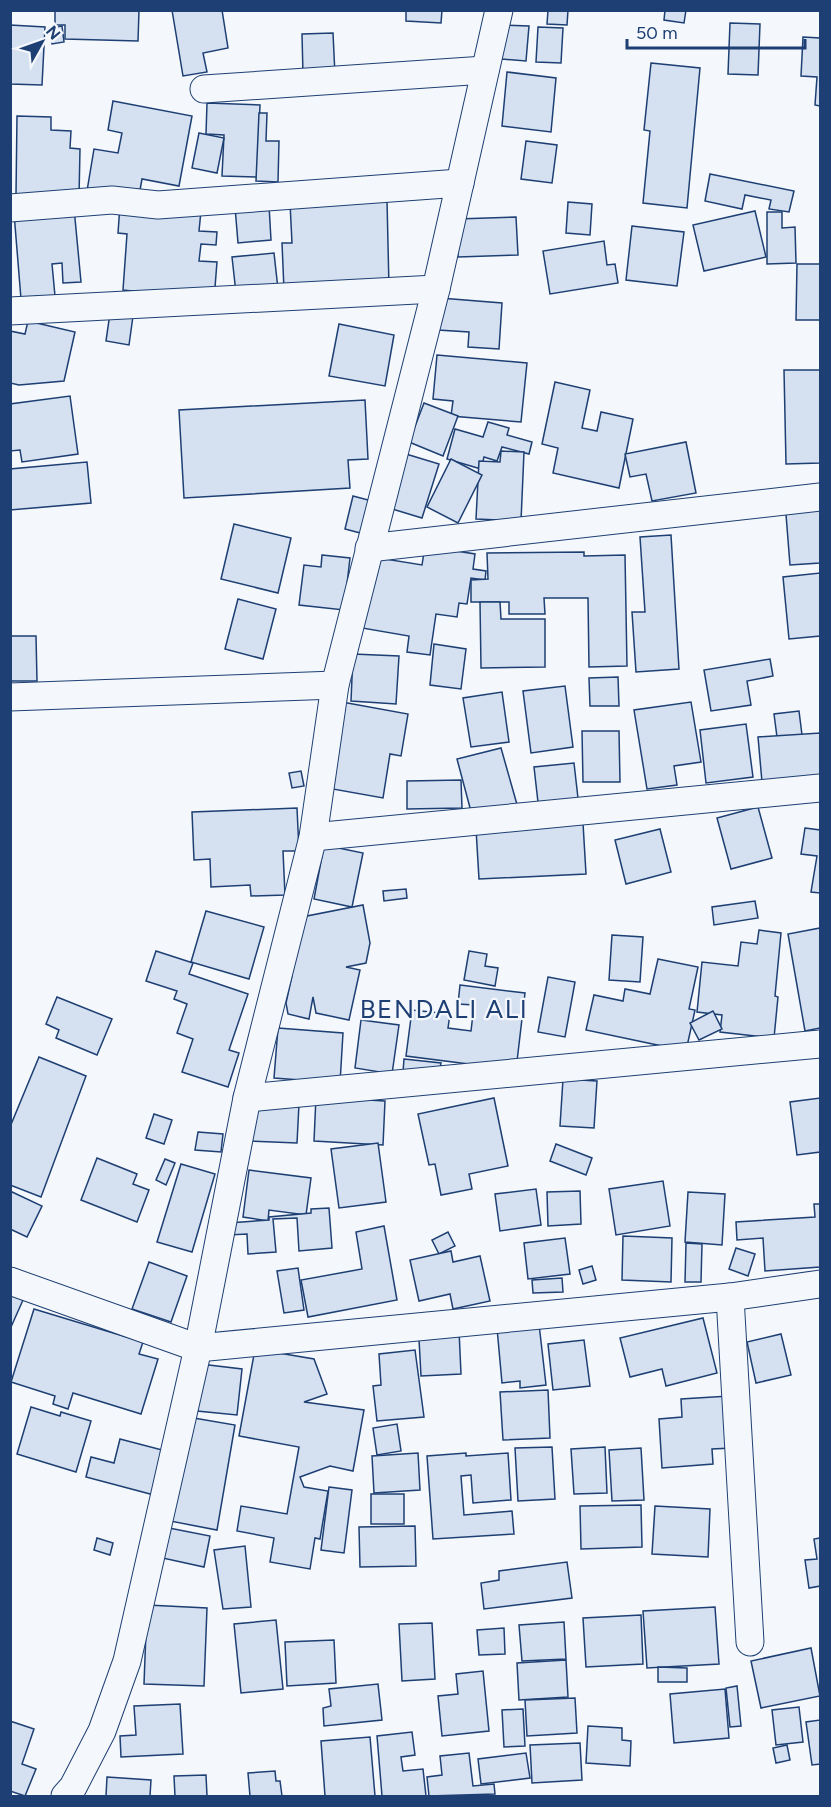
<svg xmlns="http://www.w3.org/2000/svg" width="831" height="1807" font-family="Figtree,sans-serif">
	<style>
		.building { fill: #d5e0f0; stroke: #1d3f73; stroke-width: 1.5 }
		.lines { fill: none; stroke-linecap: round; stroke-linejoin: round }
		.minor-casing { stroke: #1d3f73; stroke-width: 29 }
		.minor { stroke: #f4f7fb; stroke-width: 27 }
		.labels { text-anchor: middle; stroke-width: 4.5; stroke-linejoin: round; paint-order: stroke }
		.quarter-label { font-size: 26px; letter-spacing: 1.5px; fill: #1d3f73; stroke: #f4f7fb }
	</style>
	<rect width="100%" height="100%" fill="#f4f7fb"/>
	<g class="building">
		<polygon points="55,10 139,10 138,41 65,39 65,25 55,25"/>
		<polygon points="172,10 222,10 228,48 203,53 207,72 183,76"/>
		<polygon points="406,10 442,10 441,23 406,21"/>
		<polygon points="548,10 568,10 567,25 547,24"/>
		<polygon points="665,10 686,10 684,23 664,20"/>
		<polygon points="730,23 760,24 758,75 728,74"/>
		<polygon points="10,25 45,27 42,85 10,84"/>
		<polygon points="504,25 529,26 526,61 502,59"/>
		<polygon points="62,26 64,42 52,44 49,28"/>
		<polygon points="538,27 563,28 561,63 536,62"/>
		<polygon points="333,33 335,75 303,75 302,34"/>
		<polygon points="803,37 820,38 820,106 815,105 817,77 801,76"/>
		<polygon points="651,63 700,68 687,208 643,203 650,131 644,130"/>
		<polygon points="507,72 556,78 551,132 502,126"/>
		<polygon points="113,101 192,116 179,186 142,179 138,201 87,191 94,149 118,153 122,133 108,130"/>
		<polygon points="207,103 260,105 257,177 222,176 224,135 206,134"/>
		<polygon points="259,113 267,113 266,141 279,141 278,182 256,181"/>
		<polygon points="17,116 51,117 51,130 71,131 70,148 80,149 79,197 16,195"/>
		<polygon points="199,133 224,138 217,173 192,168"/>
		<polygon points="526,141 557,145 552,183 521,179"/>
		<polygon points="710,174 794,191 789,212 769,209 771,200 745,195 742,209 705,201"/>
		<polygon points="387,200 389,288 284,290 282,243 292,243 290,203"/>
		<polygon points="568,202 592,204 590,235 566,233"/>
		<polygon points="120,205 201,211 199,231 217,232 216,245 201,244 199,261 217,262 214,300 123,290 127,234 118,233"/>
		<polygon points="269,205 271,240 238,243 235,207"/>
		<polygon points="74,208 81,282 63,283 62,263 52,264 55,296 21,299 14,213"/>
		<polygon points="755,211 766,257 704,271 693,225"/>
		<polygon points="767,212 782,212 782,228 795,227 796,263 767,264"/>
		<polygon points="516,217 518,255 458,257 457,219"/>
		<polygon points="632,226 684,232 677,286 626,280"/>
		<polygon points="604,241 607,265 615,264 618,283 550,294 543,251"/>
		<polygon points="274,253 278,289 236,293 232,257"/>
		<polygon points="797,264 820,264 820,320 796,320"/>
		<polygon points="440,298 502,303 499,349 468,347 469,332 438,330"/>
		<polygon points="110,313 133,316 129,345 106,341"/>
		<polygon points="28,321 75,332 64,381 19,385 10,383 10,331 25,334"/>
		<polygon points="339,324 394,335 385,386 329,376"/>
		<polygon points="437,355 527,363 521,422 451,416 453,401 433,399"/>
		<polygon points="784,370 820,370 820,463 786,464"/>
		<polygon points="555,382 590,390 582,428 597,431 601,412 633,419 619,488 553,473 558,448 542,444"/>
		<polygon points="70,396 78,454 22,462 20,450 10,451 10,404"/>
		<polygon points="365,400 368,459 348,460 350,488 184,498 179,410"/>
		<polygon points="424,403 458,416 443,456 409,442"/>
		<polygon points="488,422 509,428 507,435 532,442 529,454 502,447 497,461 484,457 481,469 447,459 455,429 483,437"/>
		<polygon points="686,442 696,493 652,501 646,474 630,477 625,454"/>
		<polygon points="501,451 524,452 521,521 476,519 479,461 500,462"/>
		<polygon points="406,454 439,464 422,518 389,508"/>
		<polygon points="451,459 482,475 458,523 427,507"/>
		<polygon points="87,462 91,503 10,510 10,469"/>
		<polygon points="353,496 372,501 364,534 345,529"/>
		<polygon points="820,499 820,563 790,565 785,502"/>
		<polygon points="234,524 291,538 278,593 221,579"/>
		<polygon points="671,535 679,669 636,672 632,612 645,612 640,537"/>
		<polygon points="425,546 475,554 473,569 486,571 485,580 471,578 467,604 459,603 457,617 436,614 430,655 407,652 409,636 362,628 373,557 422,565"/>
		<polygon points="584,552 584,556 625,555 627,666 589,667 588,598 544,598 545,614 509,614 509,602 471,602 471,580 488,579 487,553"/>
		<polygon points="322,555 350,558 344,610 299,605 304,565 321,567"/>
		<polygon points="820,573 820,636 789,639 783,577"/>
		<polygon points="238,599 276,609 263,659 225,649"/>
		<polygon points="480,602 500,602 501,619 545,619 545,667 481,668"/>
		<polygon points="10,636 36,636 37,681 10,681"/>
		<polygon points="434,644 466,649 461,689 430,685"/>
		<polygon points="353,654 399,656 396,704 351,701"/>
		<polygon points="770,659 773,676 747,681 751,705 711,711 704,670"/>
		<polygon points="618,677 619,706 590,706 589,678"/>
		<polygon points="565,686 573,747 531,753 523,691"/>
		<polygon points="502,692 509,742 471,747 463,698"/>
		<polygon points="342,702 408,714 401,756 390,754 383,798 327,788"/>
		<polygon points="691,702 701,762 674,766 677,785 647,789 634,710"/>
		<polygon points="799,711 802,735 777,737 774,714"/>
		<polygon points="746,724 753,777 706,783 700,730"/>
		<polygon points="582,731 619,731 620,782 583,782"/>
		<polygon points="820,733 820,777 762,782 758,737"/>
		<polygon points="501,748 518,808 473,819 457,759"/>
		<polygon points="574,763 579,807 539,811 534,767"/>
		<polygon points="301,771 304,786 292,788 289,773"/>
		<polygon points="461,780 462,808 407,809 407,781"/>
		<polygon points="758,807 772,858 731,869 717,818"/>
		<polygon points="297,808 299,851 283,851 285,895 251,896 250,885 211,887 210,859 194,860 192,812"/>
		<polygon points="583,823 586,874 479,879 476,829"/>
		<polygon points="805,828 820,830 820,893 811,892 817,856 801,854"/>
		<polygon points="660,829 671,872 626,884 615,840"/>
		<polygon points="324,845 363,853 352,907 314,899"/>
		<polygon points="406,889 407,898 384,901 383,891"/>
		<polygon points="755,901 758,918 714,925 712,907"/>
		<polygon points="363,905 370,943 366,963 346,967 360,970 349,1020 316,1013 313,997 309,1019 288,1014 286,1003 292,976 297,918"/>
		<polygon points="206,911 264,927 249,979 191,962"/>
		<polygon points="820,928 820,1028 805,1031 788,934"/>
		<polygon points="759,930 781,933 775,996 778,997 774,1038 720,1032 722,1015 697,1012 702,962 738,966 741,942 757,944"/>
		<polygon points="612,935 643,937 640,982 609,980"/>
		<polygon points="156,951 193,963 189,974 248,994 229,1050 239,1053 228,1087 182,1072 193,1039 177,1033 187,1004 174,999 177,991 146,981"/>
		<polygon points="469,951 487,954 485,966 498,968 495,986 464,980"/>
		<polygon points="658,959 698,967 689,1009 695,1010 686,1051 586,1030 594,995 623,1001 625,989 650,994"/>
		<polygon points="548,977 575,982 565,1037 538,1032"/>
		<polygon points="460,985 525,993 516,1070 406,1056 412,1010 450,1014 448,1028 471,1031 474,1005 458,1004"/>
		<polygon points="57,997 112,1019 97,1055 56,1038 59,1030 46,1024"/>
		<polygon points="713,1011 722,1029 699,1040 690,1023"/>
		<polygon points="361,1020 399,1025 392,1074 355,1068"/>
		<polygon points="278,1028 343,1033 340,1083 274,1078"/>
		<polygon points="39,1057 86,1076 41,1197 10,1185 10,1127"/>
		<polygon points="404,1059 441,1063 440,1068 403,1072"/>
		<polygon points="563,1079 597,1081 594,1128 560,1126"/>
		<polygon points="316,1097 385,1101 383,1145 314,1141"/>
		<polygon points="494,1098 508,1166 469,1174 472,1189 441,1195 435,1164 429,1165 418,1114"/>
		<polygon points="820,1098 820,1152 797,1155 790,1102"/>
		<polygon points="250,1102 299,1104 297,1143 248,1141"/>
		<polygon points="154,1114 172,1120 164,1144 146,1138"/>
		<polygon points="198,1132 223,1134 221,1152 195,1150"/>
		<polygon points="378,1143 386,1202 339,1208 331,1149"/>
		<polygon points="556,1144 592,1158 586,1175 550,1161"/>
		<polygon points="97,1158 137,1174 133,1184 149,1190 137,1222 81,1200"/>
		<polygon points="165,1159 175,1163 166,1185 156,1180"/>
		<polygon points="181,1164 215,1174 192,1252 157,1242"/>
		<polygon points="249,1170 311,1178 306,1215 269,1210 268,1221 243,1217"/>
		<polygon points="663,1181 670,1226 616,1235 609,1189"/>
		<polygon points="536,1189 541,1225 500,1231 495,1194"/>
		<polygon points="10,1191 42,1206 27,1237 10,1229"/>
		<polygon points="580,1191 581,1224 548,1226 547,1192"/>
		<polygon points="688,1192 725,1194 722,1245 685,1242"/>
		<polygon points="814,1204 820,1204 820,1267 765,1271 763,1238 737,1240 736,1222 815,1217"/>
		<polygon points="329,1208 332,1248 299,1251 297,1218 273,1219 276,1252 248,1254 247,1234 228,1235 228,1223 269,1220 269,1217 311,1213 311,1209"/>
		<polygon points="384,1226 397,1300 308,1317 301,1280 362,1269 356,1232"/>
		<polygon points="448,1232 455,1246 439,1254 432,1240"/>
		<polygon points="623,1236 672,1238 671,1282 622,1280"/>
		<polygon points="565,1238 570,1274 528,1279 524,1243"/>
		<polygon points="686,1243 702,1244 701,1282 685,1282"/>
		<polygon points="736,1248 755,1254 748,1276 729,1269"/>
		<polygon points="451,1251 453,1262 480,1256 490,1301 453,1309 450,1294 419,1301 410,1260"/>
		<polygon points="149,1262 187,1276 171,1322 132,1309"/>
		<polygon points="592,1266 596,1280 583,1284 579,1270"/>
		<polygon points="298,1268 304,1310 284,1313 277,1271"/>
		<polygon points="562,1278 563,1292 533,1293 532,1280"/>
		<polygon points="10,1284 27,1291 11,1327 10,1327"/>
		<polygon points="34,1309 143,1342 139,1354 158,1359 141,1414 73,1393 68,1409 53,1404 55,1396 11,1382"/>
		<polygon points="703,1318 717,1373 666,1386 662,1369 630,1377 620,1338"/>
		<polygon points="539,1324 546,1385 520,1388 520,1381 502,1383 497,1328"/>
		<polygon points="459,1330 461,1374 421,1376 419,1339"/>
		<polygon points="781,1334 791,1375 756,1383 747,1342"/>
		<polygon points="584,1340 590,1386 553,1390 548,1344"/>
		<polygon points="255,1349 314,1359 327,1394 304,1402 364,1410 353,1471 330,1466 300,1477 304,1487 328,1491 320,1539 315,1538 310,1569 270,1562 274,1538 237,1531 241,1506 287,1514 299,1447 239,1436"/>
		<polygon points="415,1350 424,1417 377,1421 373,1386 381,1385 379,1354"/>
		<polygon points="192,1363 242,1369 237,1415 187,1410"/>
		<polygon points="548,1390 550,1438 503,1440 500,1392"/>
		<polygon points="729,1396 732,1448 712,1449 713,1464 662,1468 659,1419 682,1417 681,1399"/>
		<polygon points="31,1407 60,1416 61,1412 91,1421 76,1472 17,1454"/>
		<polygon points="188,1417 235,1425 217,1530 170,1521"/>
		<polygon points="397,1424 401,1451 377,1455 373,1428"/>
		<polygon points="120,1439 166,1451 154,1495 86,1477 91,1457 114,1463"/>
		<polygon points="552,1447 555,1499 518,1501 515,1448"/>
		<polygon points="605,1447 607,1493 574,1494 571,1449"/>
		<polygon points="641,1448 644,1500 612,1501 609,1450"/>
		<polygon points="418,1453 420,1490 374,1493 372,1456"/>
		<polygon points="466,1453 466,1456 508,1453 511,1500 473,1503 471,1475 461,1476 464,1515 512,1511 514,1534 433,1539 427,1456"/>
		<polygon points="329,1487 352,1490 344,1553 321,1550"/>
		<rect x="371" y="1494" width="33" height="30"/>
		<polygon points="641,1505 642,1547 581,1549 580,1506"/>
		<polygon points="655,1506 710,1509 708,1557 652,1554"/>
		<polygon points="415,1526 416,1566 360,1567 359,1527"/>
		<polygon points="164,1527 210,1536 204,1567 158,1557"/>
		<polygon points="97,1538 113,1543 110,1555 94,1550"/>
		<polygon points="820,1538 820,1586 809,1588 805,1560 817,1559 814,1539"/>
		<polygon points="245,1546 251,1607 223,1609 214,1550"/>
		<polygon points="567,1562 572,1598 484,1609 481,1583 499,1580 499,1571"/>
		<polygon points="147,1605 207,1608 204,1686 144,1684"/>
		<polygon points="715,1607 719,1664 647,1668 643,1611"/>
		<polygon points="641,1615 643,1664 586,1667 583,1618"/>
		<polygon points="276,1620 283,1689 241,1693 234,1624"/>
		<polygon points="564,1622 566,1659 522,1661 519,1625"/>
		<polygon points="432,1623 435,1679 402,1681 399,1624"/>
		<polygon points="504,1628 505,1654 479,1655 477,1630"/>
		<polygon points="334,1640 336,1683 287,1686 285,1642"/>
		<polygon points="811,1648 820,1696 761,1708 751,1661"/>
		<polygon points="566,1660 568,1697 519,1700 517,1663"/>
		<polygon points="658,1667 687,1668 687,1682 658,1682"/>
		<polygon points="483,1671 489,1731 442,1736 438,1696 458,1694 456,1674"/>
		<polygon points="378,1684 382,1720 324,1726 323,1708 331,1706 329,1689"/>
		<polygon points="737,1686 741,1726 730,1727 726,1688"/>
		<polygon points="725,1689 729,1738 674,1743 670,1694"/>
		<polygon points="575,1698 577,1733 527,1736 525,1700"/>
		<polygon points="180,1704 183,1754 121,1757 120,1736 136,1735 134,1706"/>
		<polygon points="799,1707 803,1742 776,1745 772,1710"/>
		<polygon points="523,1709 525,1746 504,1747 502,1710"/>
		<polygon points="820,1720 820,1764 812,1765 806,1722"/>
		<polygon points="10,1721 34,1729 22,1764 36,1769 25,1796 10,1791"/>
		<polygon points="588,1726 622,1728 622,1740 631,1741 630,1766 586,1763"/>
		<polygon points="412,1732 415,1755 401,1757 403,1771 423,1769 426,1796 382,1796 377,1736"/>
		<polygon points="370,1737 375,1796 325,1796 321,1741"/>
		<polygon points="580,1743 582,1780 532,1783 530,1745"/>
		<polygon points="787,1745 790,1760 776,1763 773,1748"/>
		<polygon points="469,1753 473,1786 494,1784 495,1794 429,1796 427,1777 442,1775 440,1756"/>
		<polygon points="526,1753 530,1778 481,1784 478,1759"/>
		<polygon points="275,1771 276,1781 280,1781 282,1796 250,1796 248,1773"/>
		<polygon points="206,1775 207,1796 175,1796 174,1776"/>
		<polygon points="107,1777 151,1780 150,1796 106,1796"/>
	</g>
	<g class="lines">
		<g class="minor-casing">
			<g id="minor">
				<polyline points="204,89 485,70"/>
				<polyline points="10,208 112,200 158,205 460,183"/>
				<polyline points="10,311 436,289"/>
				<polyline points="369,548 820,497"/>
				<polyline points="10,697 335,685"/>
				<polyline points="313,837 820,788"/>
				<polyline points="247,1098 820,1044"/>
				<polyline points="10,1281 198,1348 730,1297 820,1284"/>
				<polyline points="730,1297 750,1642"/>
				<polyline points="65,1796 73,1787 102,1731 127,1661 198,1348 247,1098 313,837 335,685 436,289 499,10"/>
			</g>
		</g>
		<use href="#minor" class="minor"/>
	</g>
	<g class="labels">
		<g class="quarter-label">
			<text x="444" y="1018">BENDALI ALI</text>
		</g>
	</g>
	<rect width="831" height="1807" fill="none" stroke="#1d3f73" stroke-width="24"/>
	<g transform="translate(42 42) rotate(50)" stroke="#f4f7fb" stroke-width="4.5" paint-order="stroke">
	<path d="M0-4.5L10 22L0 15L-10 22Z" fill="#1d3f73"/>
	<text y="-9" font-size="16" font-weight="bold" text-anchor="middle" fill="#1d3f73">N</text>
	</g>
	<path d="M627 39v9h178v-9" fill="none" stroke="#1d3f73" stroke-width="3"/>
	<text x="636" y="39" font-size="18" fill="#1d3f73" stroke="#f4f7fb" stroke-width="4.5" paint-order="stroke">50 m</text>
</svg>
